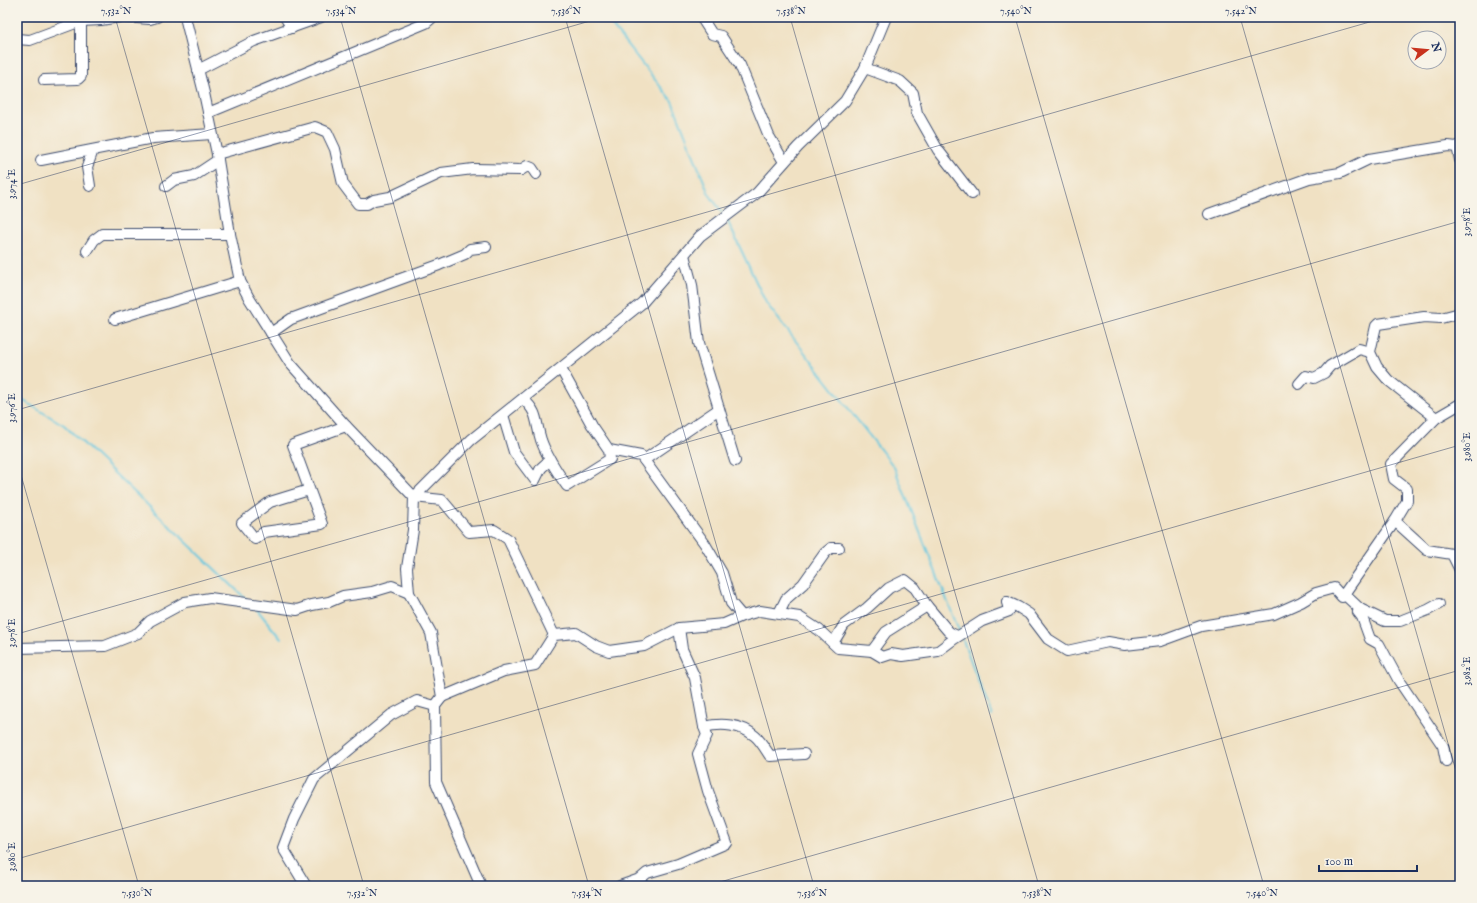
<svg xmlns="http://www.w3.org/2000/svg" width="1477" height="903" font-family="'IM FELL English',serif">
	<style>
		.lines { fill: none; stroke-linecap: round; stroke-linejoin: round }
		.stream { stroke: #62c7df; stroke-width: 2 }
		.minor-casing { stroke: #3b4a6d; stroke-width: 12 }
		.minor { stroke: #fff; stroke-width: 10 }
		.ticks { fill: none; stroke: #1b2f5e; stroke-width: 1; stroke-opacity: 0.45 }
		.neatline { fill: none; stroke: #1b2f5e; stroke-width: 1.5 }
		.ticks-label { font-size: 10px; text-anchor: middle; fill: #1b2f5e }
	</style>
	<rect width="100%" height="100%" fill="#f7f3e8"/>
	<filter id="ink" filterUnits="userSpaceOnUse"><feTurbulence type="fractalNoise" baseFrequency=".025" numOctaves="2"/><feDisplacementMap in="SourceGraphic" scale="8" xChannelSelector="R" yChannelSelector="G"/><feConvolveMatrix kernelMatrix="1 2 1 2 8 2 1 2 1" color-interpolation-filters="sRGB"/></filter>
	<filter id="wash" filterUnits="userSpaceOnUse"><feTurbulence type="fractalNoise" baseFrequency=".012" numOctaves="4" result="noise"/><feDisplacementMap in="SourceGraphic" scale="16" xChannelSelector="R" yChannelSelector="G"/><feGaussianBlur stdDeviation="0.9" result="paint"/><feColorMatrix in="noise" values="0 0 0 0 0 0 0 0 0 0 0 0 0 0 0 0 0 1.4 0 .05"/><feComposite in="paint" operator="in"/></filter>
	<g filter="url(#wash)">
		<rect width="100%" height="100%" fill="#f0e1c3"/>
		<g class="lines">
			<g class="stream">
				<polyline points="605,17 672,101 709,194 724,215"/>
				<polyline points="727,220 766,303 894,467 960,633"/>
				<polyline points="17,397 64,425 246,599"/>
				<polyline points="255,607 281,639"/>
				<polyline points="962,638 992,716"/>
			</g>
		</g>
	</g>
	<g filter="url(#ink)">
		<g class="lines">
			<g class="minor-casing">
				<g id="minor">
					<polyline points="124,17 150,19 157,17"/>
					<polyline points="185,17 204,93 217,154 230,234 240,281 249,298 290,363 346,426 414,497 413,530 407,568 409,593 431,633 442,697 435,706 436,782 481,886"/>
					<polyline points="285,17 292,28"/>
					<polyline points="701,17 712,34 721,36 740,65 769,136 784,162"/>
					<polyline points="17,39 30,40 81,21 101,20 119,17"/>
					<polyline points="865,68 900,81 913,93 917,113 938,150 972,194"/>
					<polyline points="198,70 254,41 321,17"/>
					<polyline points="44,80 78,79 81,76 81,17"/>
					<polyline points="208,113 426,23 433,17"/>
					<polyline points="1460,145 1457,147 1460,160"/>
					<polyline points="217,154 315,127 327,132 335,149 343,184 358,204 367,204 374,200 390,197 441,173 473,169 521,170 527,166 532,168 536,174"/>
					<polyline points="41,160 153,138 212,134"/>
					<polyline points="90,186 87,167 93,150"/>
					<polyline points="166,186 174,180 194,176 218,160"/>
					<polyline points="1209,214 1309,178 1340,173 1369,159 1448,146 1457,147"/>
					<polyline points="87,251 94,240 102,234 230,234"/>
					<polyline points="684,255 692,285 699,343 735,461"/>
					<polyline points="115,319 240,281"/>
					<polyline points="271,333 291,319 439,265 465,254 470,249 486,247"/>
					<polyline points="561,369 592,425 609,450 641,456 705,544 722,573 731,603 742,616"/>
					<polyline points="1299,384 1306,376 1314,378 1324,373 1330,366 1359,349 1370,352"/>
					<path d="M523,399C539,413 535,421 541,440C547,457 557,472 567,486L610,459L609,450"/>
					<polyline points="1460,404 1436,418 1391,464 1394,479 1407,489 1407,501 1395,521 1427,550 1452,554 1460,570"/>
					<polyline points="503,415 514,452 535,480 541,468 550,460"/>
					<polyline points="1436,418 1388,380 1377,367 1370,352 1376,326 1378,324 1424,317 1441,318 1460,313"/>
					<polyline points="644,460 719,409"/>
					<polyline points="309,490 270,502 242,523 255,539 264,532 322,524 293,445 346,426"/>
					<polyline points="1344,594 1360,609 1385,621 1400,621 1428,610 1439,604"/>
					<polyline points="1007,602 1018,607 1029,614 1048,639 1067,651 1108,642 1125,645 1160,641 1201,626 1274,614 1301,602 1316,593 1334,588 1342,597 1395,521"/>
					<polyline points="1360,609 1358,612 1362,617 1370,639 1379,644 1399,681 1443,746 1446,761"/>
					<polyline points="779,613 786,599 803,584 825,553 831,548 839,548"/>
					<path d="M679,628L682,649L695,678L704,727C721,723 741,724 755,736C761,741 766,750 770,756L804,754"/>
					<polyline points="554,635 508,539 494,530 469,532 442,500 414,497 471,440 642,303 700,236 757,193 798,147 845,101 865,68 886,17"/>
					<polyline points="833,643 844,625 867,608 889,588 905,580 915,588 927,606"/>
					<polyline points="17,648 105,646 138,633 150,621 185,602 210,598 297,610 312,605 329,602 343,596 372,592 392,586 409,593"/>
					<polyline points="872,651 886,632 927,606 949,632 957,636"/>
					<polyline points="442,697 504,671 535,665 554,635 576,633 596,646 609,651 644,646 679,628 724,624 742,616 760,611 799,617 819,630 838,648 872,651 882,657 891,654 903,656 938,651 954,639 982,621 1009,611 1007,602"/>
					<polyline points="306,886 283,848 294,819 314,779 391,715 417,701 435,706"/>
					<polyline points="620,886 640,879 647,873 678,864 727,843 708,791 698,754 707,735 704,727"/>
				</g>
			</g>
			<use href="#minor" class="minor"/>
		</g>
	</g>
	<path class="ticks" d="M115,17L364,886M340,17L589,886M565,17L814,886M790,17L1039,886M1015,17L1264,886M1240,17L1460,785M17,185L604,17M17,410L1387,17M17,461L139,886M17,634L1460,221M17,859L1460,445M706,886L1460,670"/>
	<rect width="1477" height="903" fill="none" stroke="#f7f3e8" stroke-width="44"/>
	<g transform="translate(1427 50) rotate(74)"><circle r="19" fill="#f7f3e8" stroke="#9fa5b1"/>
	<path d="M0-3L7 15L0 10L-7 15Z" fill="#c8321e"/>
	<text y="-6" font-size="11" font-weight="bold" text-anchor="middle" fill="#1b2f5e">N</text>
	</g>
	<path d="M1319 865v6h98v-6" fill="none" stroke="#1b2f5e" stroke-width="2"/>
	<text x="1325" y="865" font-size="12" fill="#1b2f5e" stroke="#f7f3e8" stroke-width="3" paint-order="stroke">100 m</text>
	<rect x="22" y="22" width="1433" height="859" class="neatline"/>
	<g class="ticks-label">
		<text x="116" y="14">7.532°N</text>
		<text x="341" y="14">7.534°N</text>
		<text x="566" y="14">7.536°N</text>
		<text x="791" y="14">7.538°N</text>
		<text x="1016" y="14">7.540°N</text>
		<text x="1241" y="14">7.542°N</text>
		<text transform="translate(11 184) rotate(-90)" y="4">3.974°E</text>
		<text transform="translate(1466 222) rotate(-90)" y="4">3.978°E</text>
		<text transform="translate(11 408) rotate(-90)" y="4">3.976°E</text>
		<text transform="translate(1466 447) rotate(-90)" y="4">3.980°E</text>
		<text transform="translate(11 633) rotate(-90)" y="4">3.978°E</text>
		<text transform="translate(1466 671) rotate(-90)" y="4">3.982°E</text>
		<text transform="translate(11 857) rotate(-90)" y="4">3.980°E</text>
		<text x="137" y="896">7.530°N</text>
		<text x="362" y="896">7.532°N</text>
		<text x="587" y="896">7.534°N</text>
		<text x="812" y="896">7.536°N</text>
		<text x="1037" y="896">7.538°N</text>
		<text x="1262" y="896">7.540°N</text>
	</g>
</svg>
